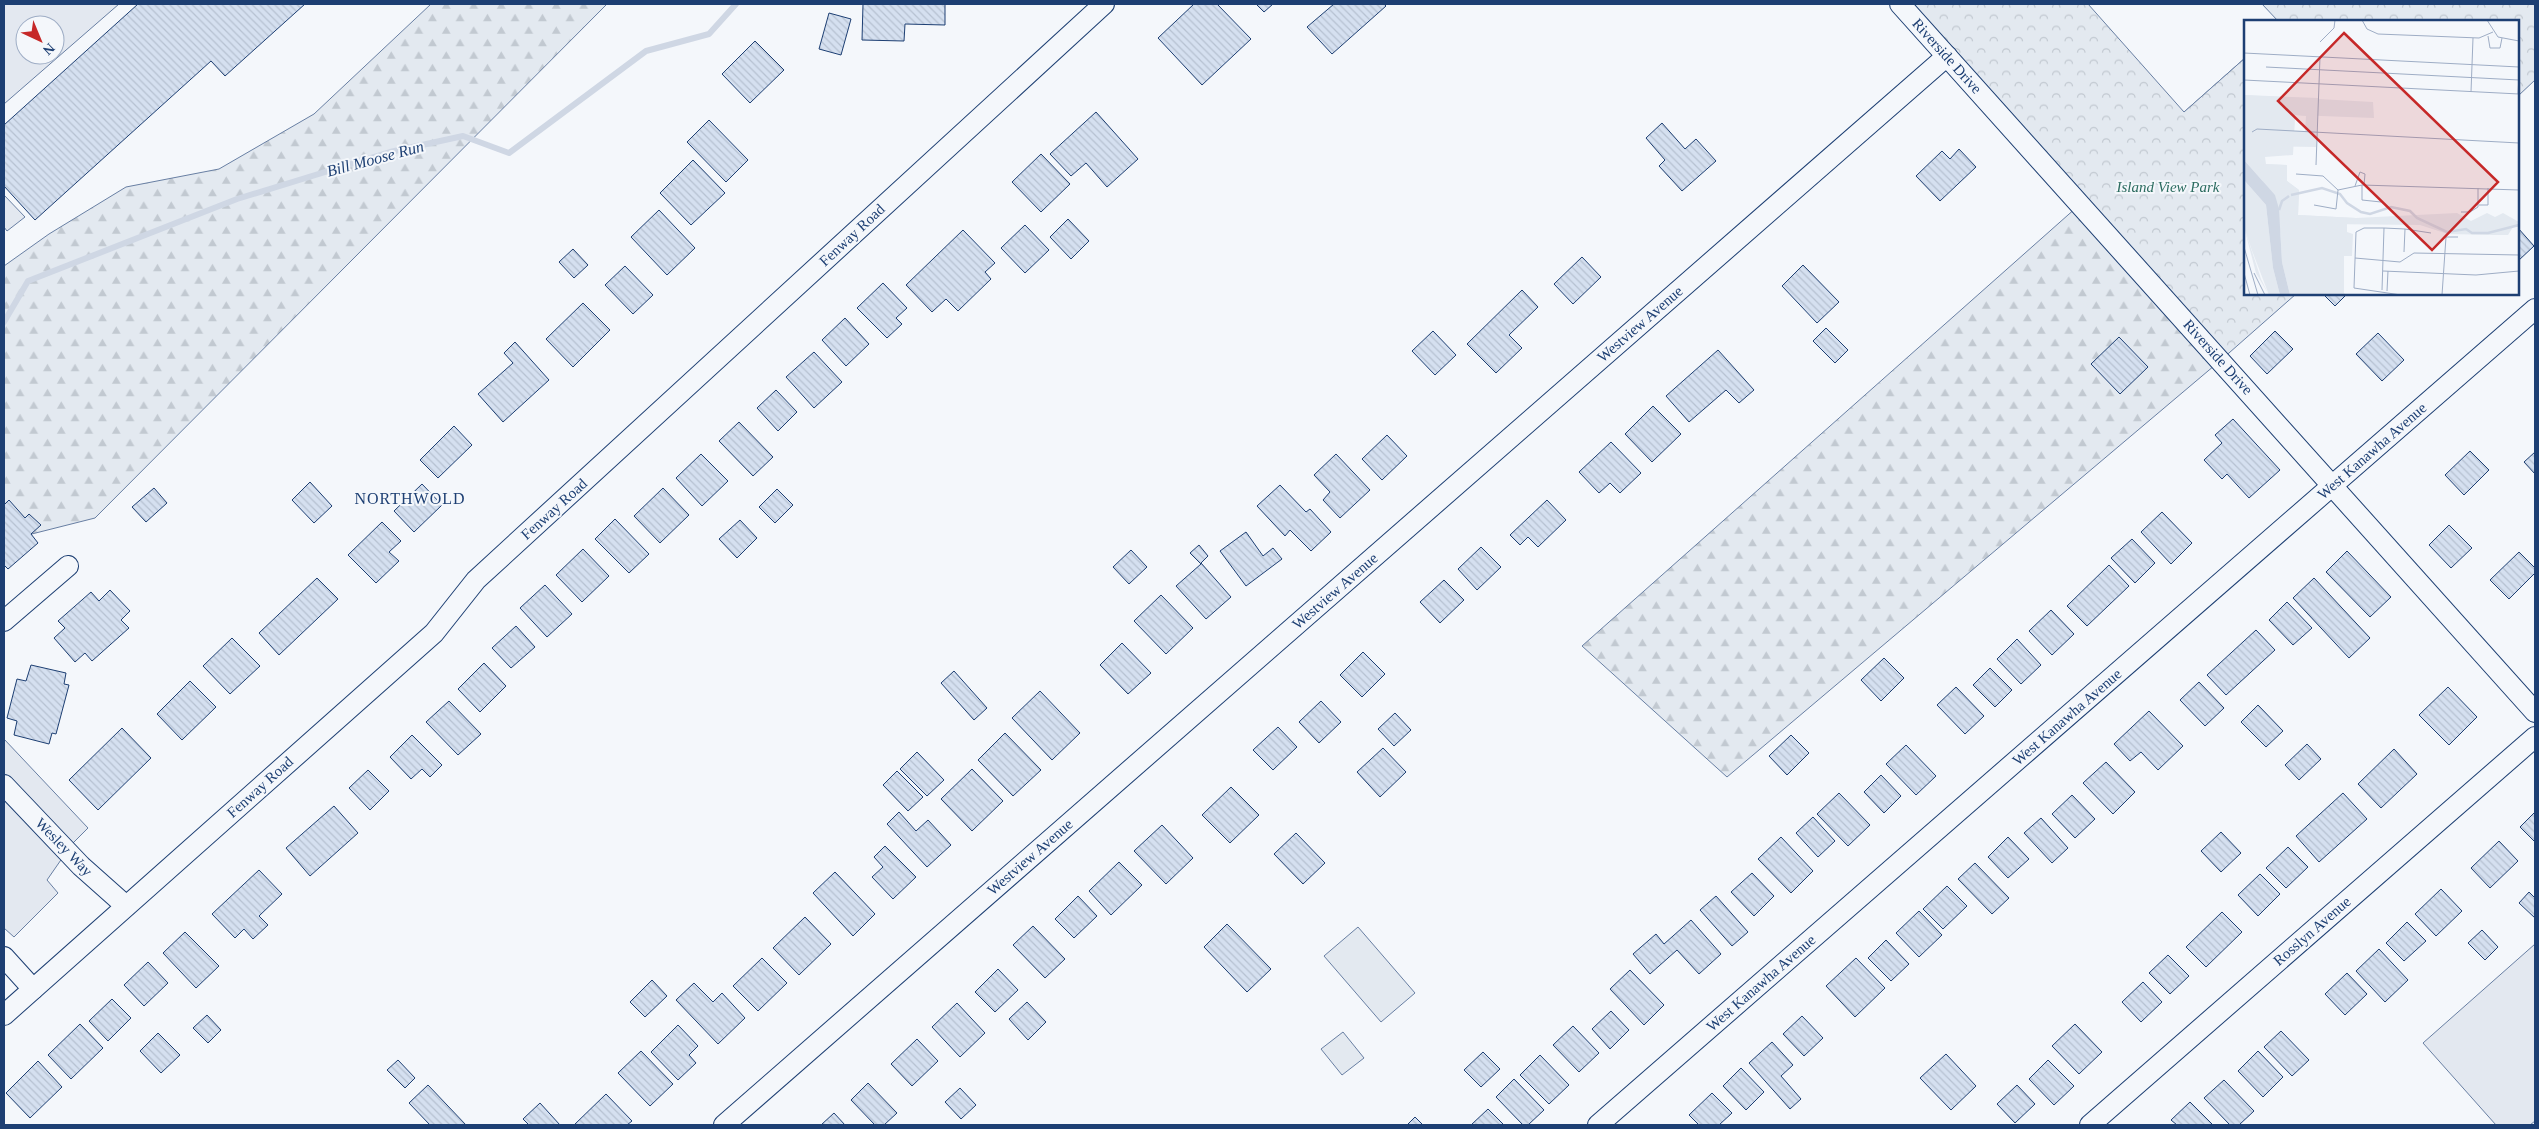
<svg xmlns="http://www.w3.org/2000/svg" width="2539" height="1129" font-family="'Times New Roman',serif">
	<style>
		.green { fill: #e3e9f0; stroke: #687fa3 }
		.forest { fill: url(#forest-firs); stroke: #687fa3 }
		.park { fill: url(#park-crowns); stroke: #687fa3 }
		.parking { fill: #e3e8f0; stroke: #687fa3; fill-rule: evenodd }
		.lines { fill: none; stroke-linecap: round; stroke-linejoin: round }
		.stream { stroke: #cfd7e4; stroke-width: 6 }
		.building { fill: url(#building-back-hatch); stroke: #1d3f73 }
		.minor-casing { stroke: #1d3f73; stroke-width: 22 }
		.minor { stroke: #f4f7fb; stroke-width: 20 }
		.labels { text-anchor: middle; stroke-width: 4; stroke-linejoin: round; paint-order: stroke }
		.street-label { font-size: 15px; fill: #1d3f73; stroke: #f4f7fb }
		.park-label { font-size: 15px; font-style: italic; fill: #2c6c60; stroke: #f4f7fb }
		.water-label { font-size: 16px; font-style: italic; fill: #1d3f73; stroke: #f4f7fb }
		.neighbourhood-label { font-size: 16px; letter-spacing: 1px; fill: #1d3f73; stroke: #f4f7fb }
		.inset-river { fill: none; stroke: #cfd7e4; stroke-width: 2.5 }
		.inset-road { fill: none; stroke: #9eadc5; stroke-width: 1 }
		.view { fill: #c62828; fill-opacity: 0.15; stroke: #c62828; stroke-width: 2.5 }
		.inset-edge { fill: none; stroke: #1d3f73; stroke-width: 2.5 }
	</style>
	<defs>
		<pattern id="forest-firs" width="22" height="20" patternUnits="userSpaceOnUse" patternTransform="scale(1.25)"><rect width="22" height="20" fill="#e3e9f0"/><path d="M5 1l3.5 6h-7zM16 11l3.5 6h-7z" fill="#c2c9d1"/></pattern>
		<pattern id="park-crowns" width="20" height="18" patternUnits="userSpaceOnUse" patternTransform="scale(1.25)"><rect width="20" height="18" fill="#e3e9f0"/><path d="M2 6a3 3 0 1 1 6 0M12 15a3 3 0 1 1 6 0" fill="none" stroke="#c2c9d1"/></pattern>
		<pattern id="building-back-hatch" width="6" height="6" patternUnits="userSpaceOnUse" patternTransform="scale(1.25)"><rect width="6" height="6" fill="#d5e0f0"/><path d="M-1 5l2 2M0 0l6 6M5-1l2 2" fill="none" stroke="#b6c1d1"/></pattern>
	</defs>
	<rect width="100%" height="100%" fill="#f4f7fb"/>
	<g class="green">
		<polygon points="1358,927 1415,993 1381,1022 1324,956"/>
		<polygon points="1343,1032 1364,1058 1342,1075 1321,1049"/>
	</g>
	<g class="forest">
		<polygon points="431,4 607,4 95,518 4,541 4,266 49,234 126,187 219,169 314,114"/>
		<polygon points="2245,58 2245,294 2221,360 1727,777 1582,646"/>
	</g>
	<g class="park">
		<polygon points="1900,4 2088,4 2184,112 2245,58 2245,294 2296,294 2221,360"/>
		<polygon points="2262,4 2535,4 2535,80 2518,96 2518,21 2278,21"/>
	</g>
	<g class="parking">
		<path d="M4,4H119L4,104ZM25,25H55V55H25Z"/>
		<polygon points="4,195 25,217 7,231 4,227"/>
		<polygon points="4,739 88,828 72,844 47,880 58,893 14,937 4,928"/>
		<polygon points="2535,944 2535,1121 2530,1125 2496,1125 2423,1043"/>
	</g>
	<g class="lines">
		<polyline class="stream" points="4,322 28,281 237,199 390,152 463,136 509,153 646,51 709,34 736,4"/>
	</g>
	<g class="building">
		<polygon points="138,4 305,4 225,76 211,61 35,220 4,186 4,125"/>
		<polygon points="863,4 945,4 945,25 905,24 904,41 862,40"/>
		<polygon points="1194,4 1217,4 1251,39 1202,85 1158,38"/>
		<polygon points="1256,4 1273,4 1264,12"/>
		<polygon points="1334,4 1384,4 1386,6 1332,54 1307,27"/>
		<polygon points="829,13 851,19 841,55 819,49"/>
		<polygon points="755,41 784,70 750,103 722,74"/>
		<polygon points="1096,112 1138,159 1107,187 1086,163 1071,176 1050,154"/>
		<polygon points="709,120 748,160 726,182 687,142"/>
		<polygon points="1662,123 1685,149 1696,139 1716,161 1682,191 1659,166 1665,160 1646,138"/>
		<polygon points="1959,149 1976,167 1940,201 1916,176 1942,151 1950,159"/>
		<polygon points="1041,154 1070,184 1041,212 1012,182"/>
		<polygon points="693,160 725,193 691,225 660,193"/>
		<polygon points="659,210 695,248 667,275 631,237"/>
		<polygon points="1068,219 1089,241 1071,259 1050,237"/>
		<polygon points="1025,225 1049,250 1025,273 1001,248"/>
		<polygon points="2518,228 2534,246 2518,261"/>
		<polygon points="963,230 995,263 985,272 991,279 958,311 946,299 932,312 906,285"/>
		<polygon points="573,249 588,265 574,278 559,262"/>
		<polygon points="1582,257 1601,277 1573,304 1554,284"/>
		<polygon points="1803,265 1839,302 1817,323 1782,286"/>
		<polygon points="625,266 653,295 633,314 605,285"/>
		<polygon points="883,283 907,308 896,318 902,324 887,338 857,308"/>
		<polygon points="1522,290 1538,307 1509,335 1522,348 1496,373 1467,344"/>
		<polygon points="2323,294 2347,294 2335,306"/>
		<polygon points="583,303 610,330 573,367 546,339"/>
		<polygon points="845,318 869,344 846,366 822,340"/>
		<polygon points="1826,328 1848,350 1835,363 1813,341"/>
		<polygon points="1433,331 1456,355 1435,375 1412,351"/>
		<polygon points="2275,331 2293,349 2267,374 2250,356"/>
		<polygon points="2378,333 2404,360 2382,381 2356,354"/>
		<polygon points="2119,337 2148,367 2120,394 2091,364"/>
		<polygon points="515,342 549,380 503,422 478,394 513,363 504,353"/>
		<polygon points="1718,350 1754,390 1739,403 1726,390 1689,422 1666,396"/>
		<polygon points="814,352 842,382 814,408 786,377"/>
		<polygon points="776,390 797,412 778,431 757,408"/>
		<polygon points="1653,406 1681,434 1652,462 1625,434"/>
		<polygon points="2233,419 2280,470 2249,498 2227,474 2222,479 2204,460 2222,443 2215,435"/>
		<polygon points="739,422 773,457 753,476 719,441"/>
		<polygon points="454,426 472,445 438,478 420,460"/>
		<polygon points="1387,435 1407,456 1382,480 1362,459"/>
		<polygon points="1611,442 1641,473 1620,493 1610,483 1599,493 1579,472"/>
		<polygon points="2470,451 2489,470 2464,495 2445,475"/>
		<polygon points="2535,452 2535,474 2524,462"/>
		<polygon points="701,454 728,481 702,506 676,478"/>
		<polygon points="1336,454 1370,490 1340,518 1323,500 1330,492 1314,475"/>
		<polygon points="310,482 332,506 314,523 292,500"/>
		<polygon points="422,484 442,505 414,532 394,511"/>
		<polygon points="1280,485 1306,512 1310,509 1331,532 1311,551 1290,530 1285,536 1257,506"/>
		<polygon points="154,488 167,503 146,522 132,507"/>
		<polygon points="663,488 689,515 660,543 634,516"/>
		<polygon points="777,489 793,505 775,523 759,507"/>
		<polygon points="9,500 25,518 29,514 41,525 31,534 38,543 8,569 4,565 4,505"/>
		<polygon points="1547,500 1566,520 1538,547 1528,537 1520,545 1510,535"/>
		<polygon points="2162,512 2192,543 2171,564 2141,532"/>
		<polygon points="615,519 649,554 629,573 595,539"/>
		<polygon points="740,520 757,538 737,558 719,539"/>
		<polygon points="382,522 401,541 389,552 399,561 376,583 348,555"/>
		<polygon points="2449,525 2472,548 2451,568 2429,545"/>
		<polygon points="1246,532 1263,556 1273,548 1282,559 1246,586 1220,551"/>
		<polygon points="2132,539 2155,563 2135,583 2111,558"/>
		<polygon points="1199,545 1208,556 1201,563 1231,597 1206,619 1176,586 1201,564 1190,553"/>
		<polygon points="1481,547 1501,567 1477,590 1458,569"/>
		<polygon points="583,549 609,576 582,602 556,575"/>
		<polygon points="1131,550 1147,567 1129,584 1113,567"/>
		<polygon points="2347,551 2391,597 2370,617 2326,572"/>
		<polygon points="2519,552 2535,568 2535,573 2509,599 2490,580"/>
		<polygon points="2109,565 2129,586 2087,626 2067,606"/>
		<polygon points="317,578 338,599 279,655 259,633"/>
		<polygon points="2314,578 2370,638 2349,658 2293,598"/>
		<polygon points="1444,580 1464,600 1440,623 1420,602"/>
		<polygon points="545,585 572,614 547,637 520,608"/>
		<polygon points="110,590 130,611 121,620 129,628 92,661 85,653 75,662 54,638 65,628 58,621 91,592 99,601"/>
		<polygon points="1161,595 1193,628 1166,654 1134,621"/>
		<polygon points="2287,602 2312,628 2293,645 2269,620"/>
		<polygon points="2051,610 2074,634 2052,655 2029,631"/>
		<polygon points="516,626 535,647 511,668 492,648"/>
		<polygon points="2256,630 2275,650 2226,695 2207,675"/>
		<polygon points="232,638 260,666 230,694 203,666"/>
		<polygon points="2017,639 2041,665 2021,684 1997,659"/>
		<polygon points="1122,643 1151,673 1128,694 1100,665"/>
		<polygon points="1363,652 1385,674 1362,697 1340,675"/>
		<polygon points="1884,658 1904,678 1881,701 1861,680"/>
		<polygon points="484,663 506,686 480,712 458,689"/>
		<polygon points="31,665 66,673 64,684 69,685 56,734 52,733 49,744 14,735 17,721 7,718 17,679 26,681"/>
		<polygon points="1990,668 2012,690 1995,707 1973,685"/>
		<polygon points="954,671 987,708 974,720 941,683"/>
		<polygon points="190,681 216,707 182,740 157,714"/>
		<polygon points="2199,682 2224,708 2205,726 2180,700"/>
		<polygon points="1956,687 1984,716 1965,734 1937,705"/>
		<polygon points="2448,687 2477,717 2449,745 2419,715"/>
		<polygon points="1040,691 1080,733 1052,760 1012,718"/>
		<polygon points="449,701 481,734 458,755 426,722"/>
		<polygon points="1321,701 1341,722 1319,743 1299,722"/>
		<polygon points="2258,705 2283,731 2266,747 2241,722"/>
		<polygon points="2149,711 2183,746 2158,770 2141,752 2130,761 2114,744"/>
		<polygon points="1395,713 1411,730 1394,746 1378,729"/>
		<polygon points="1278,727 1297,747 1273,770 1253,750"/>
		<polygon points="122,728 151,758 98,810 69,780"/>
		<polygon points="1005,733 1041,770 1013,796 978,760"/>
		<polygon points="412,735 442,765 430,777 422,769 411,779 390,757"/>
		<polygon points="1791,735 1809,753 1787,775 1769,756"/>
		<polygon points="2307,744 2321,759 2299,780 2285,765"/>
		<polygon points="1906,745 1936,776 1916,795 1886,764"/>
		<polygon points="1383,748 1406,772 1380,797 1357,772"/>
		<polygon points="2394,749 2417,774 2381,808 2358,784"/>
		<polygon points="917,752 944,780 927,796 900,769"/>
		<polygon points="2106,762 2135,792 2113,814 2083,783"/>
		<polygon points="972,769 1003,801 972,831 941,799"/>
		<polygon points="368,770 389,791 370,810 349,788"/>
		<polygon points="897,771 923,797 908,811 883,785"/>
		<polygon points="1881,775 1901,796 1884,813 1864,792"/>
		<polygon points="1231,787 1259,815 1230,843 1202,815"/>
		<polygon points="1839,793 1870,825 1848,846 1817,814"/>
		<polygon points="2343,793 2367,819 2319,862 2296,836"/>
		<polygon points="2072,795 2095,819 2075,838 2052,814"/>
		<polygon points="334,806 358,833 310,876 286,848"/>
		<polygon points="899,812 916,831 928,820 951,845 927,867 887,824"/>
		<polygon points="2535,812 2535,842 2520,827"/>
		<polygon points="1813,817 1835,841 1818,857 1796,833"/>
		<polygon points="2041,818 2068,848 2052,863 2024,833"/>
		<polygon points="1162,825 1193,858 1166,884 1134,851"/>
		<polygon points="2221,832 2241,853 2221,872 2201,851"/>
		<polygon points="1296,833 1325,863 1303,884 1274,854"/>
		<polygon points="1781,837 1813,871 1791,893 1758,859"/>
		<polygon points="2008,837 2029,859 2008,878 1988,857"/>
		<polygon points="2499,841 2518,861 2490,888 2471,868"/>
		<polygon points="885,846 916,877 893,899 872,877 883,867 874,857"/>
		<polygon points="2288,847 2308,867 2286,888 2266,868"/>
		<polygon points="1119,862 1142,885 1111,915 1089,891"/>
		<polygon points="1975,863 2009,898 1992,914 1958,879"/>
		<polygon points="259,870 282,894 259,916 268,925 253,939 244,929 235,938 212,914"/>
		<polygon points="835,872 875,914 853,936 813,893"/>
		<polygon points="1752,873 1774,896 1754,916 1731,892"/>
		<polygon points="2260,874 2280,894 2258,916 2238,895"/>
		<polygon points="1947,886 1967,906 1943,929 1923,909"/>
		<polygon points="2441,889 2462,911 2436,936 2415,914"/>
		<polygon points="2529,892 2535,898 2535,918 2519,903"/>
		<polygon points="1078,896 1097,916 1074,938 1055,919"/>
		<polygon points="1716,896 1748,932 1732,946 1700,910"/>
		<polygon points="1919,911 1942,935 1919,957 1896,933"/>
		<polygon points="2222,912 2242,932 2206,967 2186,947"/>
		<polygon points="805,917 831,944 799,975 773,948"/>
		<polygon points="1691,920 1721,954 1699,974 1677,950 1650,974 1633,954 1656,934 1664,944"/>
		<polygon points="2407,922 2426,941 2404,961 2386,943"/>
		<polygon points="1227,924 1271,969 1247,992 1204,947"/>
		<polygon points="1033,926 1065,959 1045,978 1013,945"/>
		<polygon points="2482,930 2498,947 2485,960 2468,943"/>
		<polygon points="185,932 219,966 196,988 163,953"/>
		<polygon points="1886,940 1909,964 1891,981 1868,958"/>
		<polygon points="2379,949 2408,980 2385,1002 2356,971"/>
		<polygon points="2168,955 2189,976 2170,994 2149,973"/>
		<polygon points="762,958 787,983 758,1011 733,986"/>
		<polygon points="1856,958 1885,988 1855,1017 1826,986"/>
		<polygon points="148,962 168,983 144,1006 124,985"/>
		<polygon points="998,969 1018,990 995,1012 975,992"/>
		<polygon points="1630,970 1664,1005 1644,1025 1610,989"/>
		<polygon points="2347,973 2367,994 2345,1015 2325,994"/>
		<polygon points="652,980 667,996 645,1017 630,1002"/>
		<polygon points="2143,982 2162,1002 2141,1022 2122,1002"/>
		<polygon points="694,983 713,1002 722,993 745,1018 718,1044 676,1000"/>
		<polygon points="112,999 131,1018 108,1041 89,1021"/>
		<polygon points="1027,1002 1046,1022 1028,1040 1009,1019"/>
		<polygon points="957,1003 985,1033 960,1057 932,1027"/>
		<polygon points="1611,1011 1629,1030 1610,1049 1592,1029"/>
		<polygon points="207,1015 221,1030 208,1043 193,1028"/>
		<polygon points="1802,1016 1823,1038 1804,1056 1783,1034"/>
		<polygon points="80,1024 103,1048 71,1079 48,1055"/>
		<polygon points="2075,1024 2102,1052 2079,1074 2052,1046"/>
		<polygon points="678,1025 698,1046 689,1055 696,1063 678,1080 651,1052"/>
		<polygon points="1573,1026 1599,1053 1579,1072 1553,1045"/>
		<polygon points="2281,1031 2309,1060 2292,1076 2264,1047"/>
		<polygon points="158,1033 180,1055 161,1073 140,1051"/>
		<polygon points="917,1039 938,1061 912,1086 891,1064"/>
		<polygon points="1772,1042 1793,1065 1781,1076 1801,1099 1790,1109 1749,1063"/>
		<polygon points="641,1051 673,1084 650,1106 618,1073"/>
		<polygon points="2258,1051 2283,1077 2263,1097 2238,1071"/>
		<polygon points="1483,1052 1500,1069 1481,1087 1464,1070"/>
		<polygon points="1946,1054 1976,1086 1951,1110 1920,1078"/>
		<polygon points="1540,1055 1569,1085 1549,1104 1520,1075"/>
		<polygon points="398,1060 415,1078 405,1088 387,1070"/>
		<polygon points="2048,1060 2074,1086 2054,1105 2029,1079"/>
		<polygon points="38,1061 62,1087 30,1118 6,1093"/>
		<polygon points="1741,1068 1764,1092 1746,1110 1723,1086"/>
		<polygon points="1514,1079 1544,1110 1528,1125 1523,1125 1496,1097"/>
		<polygon points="2224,1080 2254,1111 2239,1125 2230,1125 2204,1098"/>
		<polygon points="868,1083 897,1113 884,1125 875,1125 851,1100"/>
		<polygon points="428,1085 466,1125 430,1125 409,1103"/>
		<polygon points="2017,1085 2035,1104 2015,1123 1997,1104"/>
		<polygon points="960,1088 976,1105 961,1119 945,1102"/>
		<polygon points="1712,1093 1732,1113 1719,1125 1699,1125 1689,1115"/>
		<polygon points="606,1094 632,1121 627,1125 574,1125"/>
		<polygon points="2190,1102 2213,1125 2177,1125 2171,1120"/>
		<polygon points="540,1103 560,1125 529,1125 523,1119"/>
		<polygon points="1488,1109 1504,1125 1471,1125"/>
		<polygon points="834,1113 845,1125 821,1125"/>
		<polygon points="1415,1117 1423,1125 1407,1125"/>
	</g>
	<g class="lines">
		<g class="minor-casing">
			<g id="minor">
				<polyline points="1900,4 2535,712"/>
				<polyline points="4,621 68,566"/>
				<polyline points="4,785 81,866 126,906"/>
				<polyline points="4,957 33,989"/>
				<polyline points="4,1015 434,633 476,580 1104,4"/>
				<polyline points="724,1125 1947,56"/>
				<polyline points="1598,1125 2535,309"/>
				<polyline points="2090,1125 2535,737"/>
			</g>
		</g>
		<use href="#minor" class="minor"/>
	</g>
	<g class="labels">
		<g class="street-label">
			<text transform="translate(1947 56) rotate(48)" y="5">Riverside Drive</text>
			<text transform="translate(852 235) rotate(-43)" y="5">Fenway Road</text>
			<text transform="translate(1640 324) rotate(-41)" y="5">Westview Avenue</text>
			<text transform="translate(2218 357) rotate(48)" y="5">Riverside Drive</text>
			<text transform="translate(2372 451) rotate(-41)" y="5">West Kanawha Avenue</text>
			<text transform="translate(554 509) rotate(-42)" y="5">Fenway Road</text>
			<text transform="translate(1335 591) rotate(-41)" y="5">Westview Avenue</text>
			<text transform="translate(2067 717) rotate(-41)" y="5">West Kanawha Avenue</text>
			<text transform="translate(260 787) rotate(-42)" y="5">Fenway Road</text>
			<text transform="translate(64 847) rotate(46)" y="5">Wesley Way</text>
			<text transform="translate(1030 857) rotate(-41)" y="5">Westview Avenue</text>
			<text transform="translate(2312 931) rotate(-41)" y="5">Rosslyn Avenue</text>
			<text transform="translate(1761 983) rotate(-41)" y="5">West Kanawha Avenue</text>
		</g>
		<g class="park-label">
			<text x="2168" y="192">Island View Park</text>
		</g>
		<g class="water-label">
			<text transform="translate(375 158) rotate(-15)" y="6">Bill Moose Run</text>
		</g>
		<g class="neighbourhood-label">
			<text x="410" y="504">NORTHWOLD</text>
		</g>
	</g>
	<g transform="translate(2244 20)">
		<rect width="275" height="275" fill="#f4f7fb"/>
		<path d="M0,207L17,259L25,275L12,253Z" fill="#e3e9f0"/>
		<path d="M0,75L129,82L130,98L51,95L49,135L21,137L22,144L43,145V161L55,170L54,195L112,198L213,193L227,201L243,193L251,197L259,193L275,202V207H269L264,215H250L204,214L176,205L80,204L69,241L101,274L46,275L31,175L0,140Z" fill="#e3e9f0"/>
		<path d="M0,75L74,78L72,127L0,126ZM51,95L62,96L61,111H50ZM13,144L43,145V161L55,170L54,195L112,198L109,204H103V212L109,214L108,236H100V275H46L38,242L35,189L31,175L21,166ZM0,160L22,185L29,248L36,275H25L7,228L0,207Z" fill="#e3e9f0" fill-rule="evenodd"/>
		<path d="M0,140L31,175L35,189L38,242L46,275H36L29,248L22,185L0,160Z" fill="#cfd7e4"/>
		<path class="inset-river" d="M47,175L78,168L96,174L103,183L117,192L126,194L147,187L166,191L173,198L203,212L222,209L228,213H244L275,205M35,190L38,181L45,176"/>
		<path class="inset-road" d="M118,0L123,9L134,14L235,18L249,12M243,0L254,17L275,21M244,16L246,28H256L258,18M76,22L90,8L91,0M0,33L275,47M22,47L275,60M0,60L275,74M227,72L229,18M274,74L275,56M8,112L13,109L275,123M72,145L76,37M52,154L79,156L94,170L118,165L275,170M118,165V180L137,182M111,166L116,152L121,154L120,165M70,185L92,189L94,170M235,185H244V168M217,192H226L234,187V168M140,208H120L112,212L110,268L157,275M161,209L187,213M0,227L14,275M111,238L156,242L170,233L275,235M139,251L232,255L275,251M0,253L6,275M10,253L21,275M138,270L140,208L161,209L160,232M143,271L144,251M198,275L202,217H214"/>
		<path class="view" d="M100,13L254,162L188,230L34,81Z"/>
		<rect width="275" height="275" class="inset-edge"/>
	</g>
	<rect width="2539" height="1129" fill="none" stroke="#1d3f73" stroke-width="10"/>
	<g transform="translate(40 40) rotate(136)"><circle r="24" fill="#f4f7fb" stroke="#9eadc5"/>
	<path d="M0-4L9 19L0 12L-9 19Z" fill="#c62828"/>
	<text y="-8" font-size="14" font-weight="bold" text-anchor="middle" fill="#1d3f73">N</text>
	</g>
</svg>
